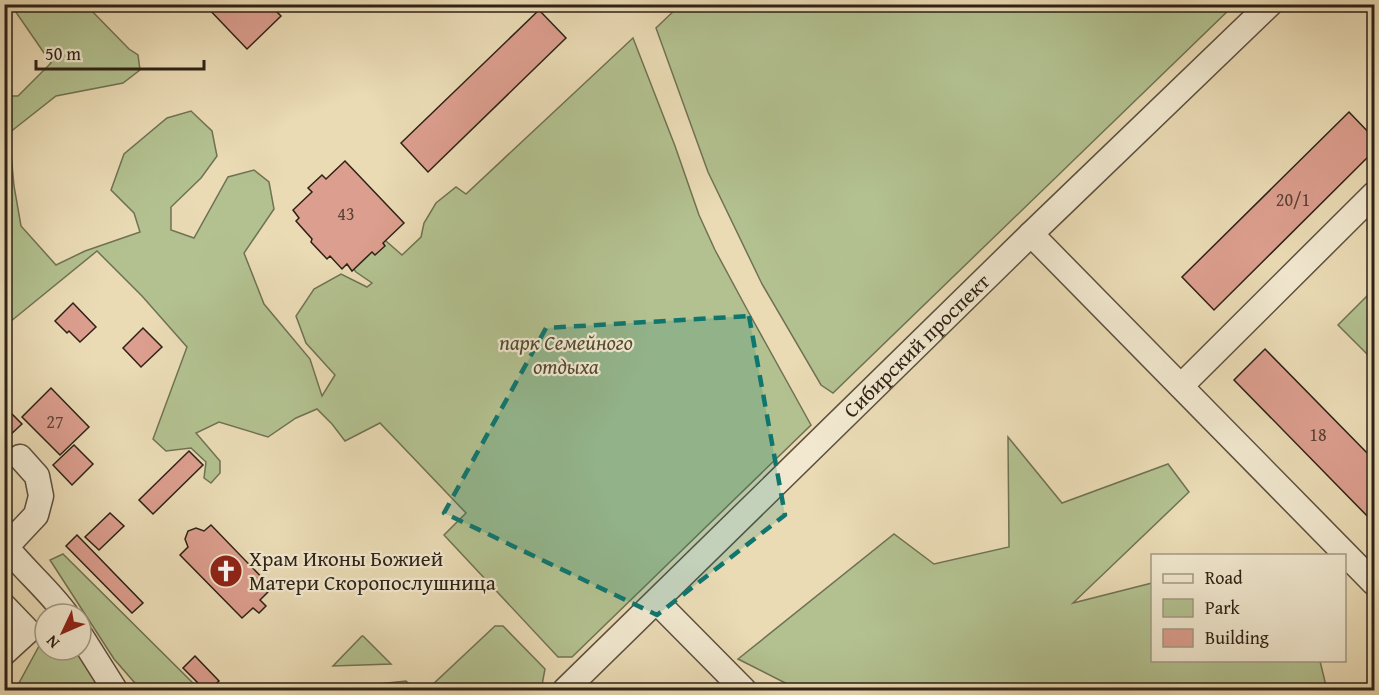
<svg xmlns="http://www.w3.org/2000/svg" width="1379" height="695" font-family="'Gentium Book Plus',serif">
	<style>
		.green { fill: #b3c190; stroke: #707253; stroke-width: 1.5 }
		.building { fill: #dc9e8e; stroke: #2e2216; stroke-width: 1.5 }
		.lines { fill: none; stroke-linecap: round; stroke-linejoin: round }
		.minor-casing { stroke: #5d503e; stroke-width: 27 }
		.minor { stroke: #f1e8cf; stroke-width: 24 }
		.marked { fill: #0f766e; fill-opacity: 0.2; stroke: #0f766e; stroke-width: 4.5; stroke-dasharray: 12 8; stroke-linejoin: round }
		.labels { text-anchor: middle; stroke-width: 4.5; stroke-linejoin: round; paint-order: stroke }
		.number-label { font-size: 18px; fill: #5a4134 }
		.park-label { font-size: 21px; font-style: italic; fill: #4f4a34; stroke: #f1e8cf }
		.street-label { font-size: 21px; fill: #2e2216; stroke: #f1e8cf }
		.poi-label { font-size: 21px; fill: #2e2216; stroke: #f1e8cf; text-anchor: start }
	</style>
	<rect width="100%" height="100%" fill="#eadbb5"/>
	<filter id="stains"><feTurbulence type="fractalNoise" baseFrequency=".00333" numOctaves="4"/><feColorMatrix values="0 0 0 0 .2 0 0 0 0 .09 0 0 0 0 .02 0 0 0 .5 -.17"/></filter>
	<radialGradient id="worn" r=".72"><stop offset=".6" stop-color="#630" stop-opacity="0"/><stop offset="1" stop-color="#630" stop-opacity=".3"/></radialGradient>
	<g class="green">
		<polygon points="11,5 86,5 129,49 138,55 140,70 123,83 56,96 9,133 14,186 21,226 56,265 85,251 140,232 134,213 111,190 124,154 167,118 191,111 212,131 217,156 201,178 171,207 171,230 194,238 228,177 254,170 269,182 274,209 244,253 264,304 310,359 322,396 335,375 306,343 296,316 314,289 341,274 367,287 372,283 356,272 339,252 370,227 402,255 421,237 424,223 436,203 456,187 466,194 633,38 675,146 699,215 715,250 749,313 811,425 572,657 558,657 444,535 466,513 380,423 345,441 332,424 317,409 296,418 268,437 219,422 196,433 220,461 220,473 211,483 204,478 206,462 191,448 166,451 153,439 187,347 142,296 97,251 5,326 5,96 18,96 51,63"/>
		<polygon points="680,5 680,4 1234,5 833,393 821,385 762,284 708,172 656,28"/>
		<polygon points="1374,289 1374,361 1338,325"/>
		<polygon points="1008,437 1062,503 1168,464 1189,492 1073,603 1152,583 1152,660 1320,661 1327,690 799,690 738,659 894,534 934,564 1009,547"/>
		<polygon points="63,554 200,690 141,690 114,659 50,560"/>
		<polygon points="495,626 503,626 545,669 542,685 536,690 432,690 429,688"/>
		<polygon points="45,635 45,650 79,650 103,690 19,690 19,683"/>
		<polygon points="363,636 391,664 333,666 362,636"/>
		<polygon points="406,681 415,690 321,690"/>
	</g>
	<g class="building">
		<polygon points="204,4 269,4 281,16 247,49"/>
		<polygon points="539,10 566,38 428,172 401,143"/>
		<polygon points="1349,112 1374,138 1374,151 1214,310 1182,277"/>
		<polygon points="345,161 404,223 383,243 385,246 375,255 372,252 352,271 347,264 342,269 330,256 327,259 311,242 312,239 296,221 299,218 293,210 312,192 308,188 322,175 326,179"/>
		<polygon points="73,303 96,327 80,342 69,331 67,333 55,321"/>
		<polygon points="143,328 162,347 141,367 123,348"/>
		<polygon points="1265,349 1374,460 1374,523 1234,380"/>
		<polygon points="51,388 89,427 60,455 22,417"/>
		<polygon points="9,411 22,424 9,436 4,431 4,415"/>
		<polygon points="74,445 93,464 72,485 53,465"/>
		<polygon points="189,451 203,465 153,514 139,500"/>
		<polygon points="110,513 124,526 99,550 85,537"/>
		<polygon points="211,525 272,588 260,600 266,606 259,613 253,608 242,618 180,555 188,547 185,539 188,531 196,528 204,531"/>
		<polygon points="77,535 143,603 132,613 66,546"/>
		<polygon points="195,656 219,681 209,690 205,690 183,668"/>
	</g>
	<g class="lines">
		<g class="minor-casing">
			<g id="minor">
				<polyline points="1031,234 1374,583"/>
				<polyline points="1181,386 1374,194"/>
				<path d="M4,544C23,569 48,589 66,614"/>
				<polyline points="6,547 36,515 41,496 37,476 20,457"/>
				<polyline points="657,602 744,690"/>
				<polyline points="4,606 28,631 4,653"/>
				<polyline points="81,636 115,690"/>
				<path id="s1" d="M565,690L1031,234L1270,4"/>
			</g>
		</g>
		<use href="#minor" class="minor"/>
	</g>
	<path class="marked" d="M749,316L785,515L657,615L444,513L546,328Z"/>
	<defs>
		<g id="church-disc" transform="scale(1.725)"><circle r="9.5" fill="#8f2418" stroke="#f1e8cf"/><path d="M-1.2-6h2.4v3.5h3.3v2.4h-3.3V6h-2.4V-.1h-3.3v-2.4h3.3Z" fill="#fff"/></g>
	</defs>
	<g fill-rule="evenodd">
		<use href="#church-disc" x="226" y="571"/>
	</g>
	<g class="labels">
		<g class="number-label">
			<text x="1293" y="206">20/1</text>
			<text x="346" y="220">43</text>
			<text x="55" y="428">27</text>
			<text x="1318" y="441">18</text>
		</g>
		<g class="park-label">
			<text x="566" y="350">парк Семейного<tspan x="566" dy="24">отдыха</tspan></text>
		</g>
		<g class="street-label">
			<text dy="7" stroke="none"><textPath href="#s1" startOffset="492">Сибирский проспект</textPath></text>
		</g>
		<g class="poi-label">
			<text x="249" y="566">Храм Иконы Божией<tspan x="249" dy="24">Матери Скоропослушница</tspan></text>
		</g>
	</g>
	<rect width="1379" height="695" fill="none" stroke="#eadbb5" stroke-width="24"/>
	<rect x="6" y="6" width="1367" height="683" fill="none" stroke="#2e2216" stroke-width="3"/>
	<rect x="12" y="12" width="1355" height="671" fill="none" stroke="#2e2216" stroke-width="1.5"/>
	<rect x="1151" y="554" width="195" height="108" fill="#f1e8cf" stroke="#a39985" stroke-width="1.5"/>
	<rect x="1163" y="574" width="30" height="9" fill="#f1e8cf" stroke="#a39985" stroke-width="1.5"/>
	<text x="1205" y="584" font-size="18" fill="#2e2216">Road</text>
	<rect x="1163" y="599" width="30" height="18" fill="#b3c190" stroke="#a39985" stroke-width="1.5"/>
	<text x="1205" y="614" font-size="18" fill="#2e2216">Park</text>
	<rect x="1163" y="629" width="30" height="18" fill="#dc9e8e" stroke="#a39985" stroke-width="1.5"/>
	<text x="1205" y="644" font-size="18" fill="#2e2216">Building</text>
	<g transform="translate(63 632) rotate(226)"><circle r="28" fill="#f1e8cf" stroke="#a39985" stroke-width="1.5"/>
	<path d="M0-4.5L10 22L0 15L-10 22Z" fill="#8f2418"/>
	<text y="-9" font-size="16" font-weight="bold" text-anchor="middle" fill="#2e2216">N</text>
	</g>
	<path d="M36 60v9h168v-9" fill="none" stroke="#2e2216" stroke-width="3"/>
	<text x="45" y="60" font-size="18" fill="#2e2216" stroke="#f1e8cf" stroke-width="4.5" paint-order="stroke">50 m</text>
	<rect width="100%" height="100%" filter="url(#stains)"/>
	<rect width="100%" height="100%" fill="url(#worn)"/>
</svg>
